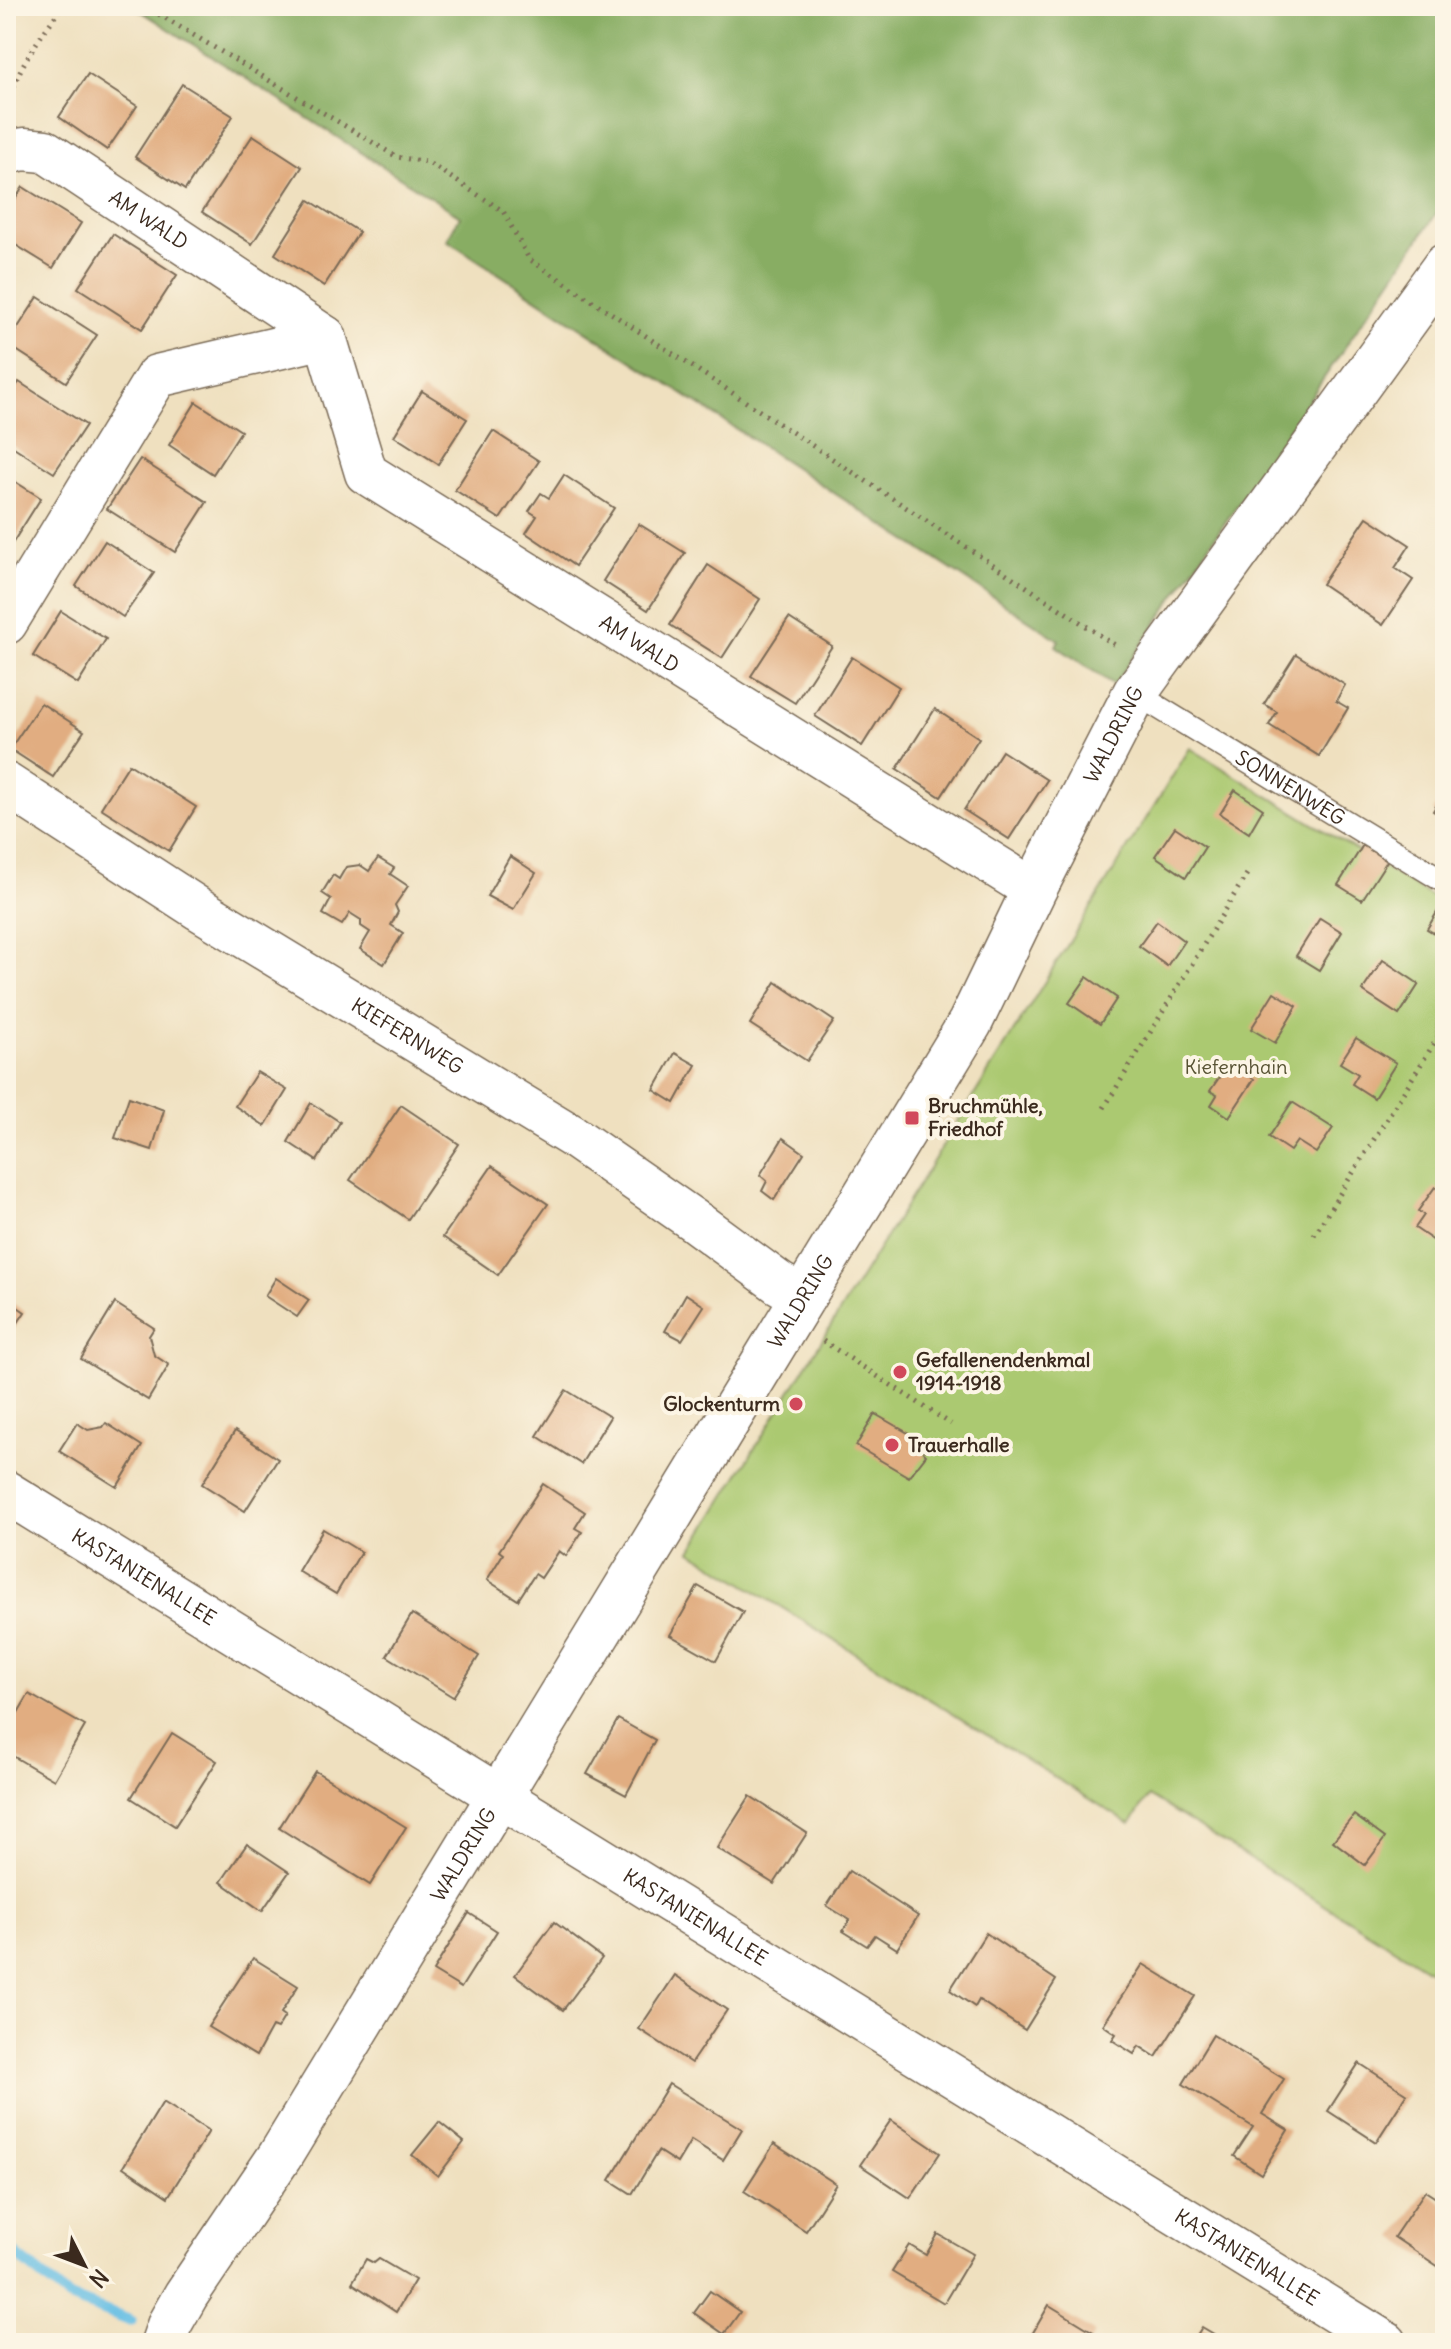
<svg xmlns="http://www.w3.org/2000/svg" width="1451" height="2349" font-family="Delius,sans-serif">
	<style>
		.green { fill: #abc971; stroke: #737a48; stroke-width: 2 }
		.forest { fill: #88ad63; stroke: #626c40; stroke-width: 2 }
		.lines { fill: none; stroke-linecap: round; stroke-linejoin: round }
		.stream { stroke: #67bfe4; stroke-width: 11 }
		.building { fill: #e1ad81 }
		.service-casing { stroke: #7a6a56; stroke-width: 25 }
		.minor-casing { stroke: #7a6a56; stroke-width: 45 }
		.tertiary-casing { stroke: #7a6a56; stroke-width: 47 }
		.path { stroke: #7a6a56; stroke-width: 5; stroke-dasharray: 2 6; stroke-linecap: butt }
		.service { stroke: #fff; stroke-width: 22 }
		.minor { stroke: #fff; stroke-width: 42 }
		.tertiary { stroke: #fff; stroke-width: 44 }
		.poi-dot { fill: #d1495b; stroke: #fcf5e5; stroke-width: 3 }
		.labels { text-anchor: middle; stroke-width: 8; stroke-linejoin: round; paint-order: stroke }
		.street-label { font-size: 20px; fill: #3b2a1e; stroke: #fcf5e5 }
		.park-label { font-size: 20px; fill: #575233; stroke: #fcf5e5 }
		.poi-label { font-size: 20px; font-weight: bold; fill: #3b2a1e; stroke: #fcf5e5; text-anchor: start }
	</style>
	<rect width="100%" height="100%" fill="#fcf5e5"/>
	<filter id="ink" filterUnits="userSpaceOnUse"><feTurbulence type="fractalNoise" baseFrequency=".0125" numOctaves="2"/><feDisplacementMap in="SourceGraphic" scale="16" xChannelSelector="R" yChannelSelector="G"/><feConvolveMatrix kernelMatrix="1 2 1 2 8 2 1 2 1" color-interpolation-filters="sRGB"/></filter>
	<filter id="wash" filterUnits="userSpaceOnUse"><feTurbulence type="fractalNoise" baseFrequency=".006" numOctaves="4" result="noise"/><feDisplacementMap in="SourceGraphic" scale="32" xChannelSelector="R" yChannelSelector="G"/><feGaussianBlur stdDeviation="1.8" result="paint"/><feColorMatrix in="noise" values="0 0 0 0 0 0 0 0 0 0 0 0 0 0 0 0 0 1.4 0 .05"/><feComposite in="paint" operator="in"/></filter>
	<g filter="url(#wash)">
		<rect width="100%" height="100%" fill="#efe0bf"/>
		<polygon class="green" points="1190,748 1445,905 1445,1980 1149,1796 1130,1824 691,1551"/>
		<polygon class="forest" points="133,6 1445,6 1445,201 1114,685 1056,646 1059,640 447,240 460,216"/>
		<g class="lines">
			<polyline class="stream" points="6,2247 68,2297 131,2321"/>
		</g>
		<g id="blocks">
			<g class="building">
				<polygon points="88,74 137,106 107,150 59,117"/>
				<polygon points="182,84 233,116 185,190 135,157"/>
				<polygon points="253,135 302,167 252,244 202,212"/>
				<polygon points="23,187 81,223 53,268 6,239 6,214"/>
				<polygon points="309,200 359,232 324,286 275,254"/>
				<polygon points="113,234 177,275 142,329 78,288"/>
				<polygon points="38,297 97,335 66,382 7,344"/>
				<polygon points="19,382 86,425 54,473 6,442 6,402"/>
				<polygon points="422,391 467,419 438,464 394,436"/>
				<polygon points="196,402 241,431 213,474 169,445"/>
				<polygon points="493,431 539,461 500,519 455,490"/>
				<polygon points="140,459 207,502 175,552 107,509"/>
				<polygon points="564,475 614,508 575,566 526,533 537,516 529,511 541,493 549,498"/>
				<polygon points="6,476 41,498 10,547 6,544"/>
				<polygon points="1367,517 1410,545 1395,568 1413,580 1383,625 1322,584"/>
				<polygon points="639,524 685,553 648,610 603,581"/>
				<polygon points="105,541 154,573 123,617 76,586"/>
				<polygon points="708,565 760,599 722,658 670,625"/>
				<polygon points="61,611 106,639 78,684 33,656"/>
				<polygon points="789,618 832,646 795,703 751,676"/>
				<polygon points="1296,654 1345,685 1336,701 1348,708 1319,756 1269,725 1277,712 1264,704"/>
				<polygon points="852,657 899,687 862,746 815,716"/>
				<polygon points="41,703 84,731 53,777 10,749"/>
				<polygon points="935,709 979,738 941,797 897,769"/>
				<polygon points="1002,751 1047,780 1009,839 964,810"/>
				<polygon points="129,764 196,807 169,851 101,808"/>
				<polygon points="1235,790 1263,809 1249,833 1220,814"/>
				<polygon points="1445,791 1445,819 1433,811"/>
				<polygon points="1175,827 1205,847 1186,877 1155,856"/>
				<polygon points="1363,845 1387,861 1362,900 1338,885"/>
				<polygon points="510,856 536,873 513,910 487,896"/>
				<polygon points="378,858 394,868 390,874 408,886 395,905 398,912 391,925 403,933 384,964 360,949 370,932 361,926 361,920 350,913 342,925 323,914 331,899 322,893 333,875 339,879 346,867 360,865 369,871"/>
				<polygon points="1445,899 1445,940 1427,929"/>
				<polygon points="1320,918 1342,932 1319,970 1296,956"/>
				<polygon points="1157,921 1184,941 1167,966 1139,946"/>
				<polygon points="1383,960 1419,984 1399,1015 1362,991"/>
				<polygon points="1087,977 1117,998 1100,1024 1069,1003"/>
				<polygon points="776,982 834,1021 807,1061 750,1024"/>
				<polygon points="1274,992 1297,1006 1275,1043 1251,1029"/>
				<polygon points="1356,1038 1396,1063 1374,1098 1352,1084 1358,1074 1340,1063"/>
				<polygon points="675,1053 696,1065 675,1103 654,1090"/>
				<polygon points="1229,1063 1254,1079 1229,1117 1211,1105 1217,1095 1210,1091"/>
				<polygon points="257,1072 287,1090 265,1126 235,1106"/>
				<polygon points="129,1097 164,1110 152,1150 115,1138"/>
				<polygon points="1292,1102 1333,1128 1316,1153 1297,1141 1290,1151 1269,1137"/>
				<polygon points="311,1103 340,1122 317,1161 288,1142"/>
				<polygon points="401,1105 459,1144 408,1219 350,1180"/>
				<polygon points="783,1138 804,1153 774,1200 762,1191 767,1181 760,1175"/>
				<polygon points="492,1166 548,1204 498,1275 443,1237"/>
				<polygon points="1435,1187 1445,1194 1445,1232 1437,1243 1415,1228 1424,1215 1418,1211"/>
				<polygon points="276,1278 309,1300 297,1317 265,1296"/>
				<polygon points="686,1294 704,1306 682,1340 665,1331"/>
				<polygon points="6,1299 25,1312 6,1341"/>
				<polygon points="115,1303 154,1328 149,1336 154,1355 169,1365 148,1400 81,1359"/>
				<polygon points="566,1390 610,1417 581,1464 537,1436"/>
				<polygon points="875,1414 927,1444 923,1452 926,1455 909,1477 856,1446"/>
				<polygon points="77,1423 88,1430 103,1427 106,1423 142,1446 117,1487 59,1451"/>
				<polygon points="235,1431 278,1459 245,1511 202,1484"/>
				<polygon points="543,1484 585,1512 575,1528 582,1532 566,1556 559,1551 541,1578 535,1574 518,1600 487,1580 503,1554 499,1551"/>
				<polygon points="323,1529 361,1552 336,1594 298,1571"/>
				<polygon points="698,1586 743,1612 716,1661 670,1635"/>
				<polygon points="412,1614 479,1656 453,1697 387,1656"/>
				<polygon points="29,1694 85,1726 54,1780 6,1752 6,1733"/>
				<polygon points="618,1719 655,1740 626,1795 587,1774"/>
				<polygon points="172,1733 217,1761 175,1826 131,1798"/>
				<polygon points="315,1771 406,1827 370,1885 279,1828"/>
				<polygon points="750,1796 807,1833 774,1884 717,1848"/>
				<polygon points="1354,1815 1385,1838 1365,1865 1333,1841"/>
				<polygon points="247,1844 289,1872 262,1911 221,1882"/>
				<polygon points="849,1871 918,1916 897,1949 875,1935 867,1946 843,1931 850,1920 827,1906"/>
				<polygon points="469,1913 497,1931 461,1988 433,1971"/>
				<polygon points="554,1922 602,1958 563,2010 515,1975"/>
				<polygon points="986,1933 1056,1980 1025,2030 979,2000 975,2007 950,1990"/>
				<polygon points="253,1958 298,1986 281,2013 285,2016 277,2029 272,2027 256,2056 208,2027"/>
				<polygon points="1143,1964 1195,1996 1156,2057 1139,2046 1134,2054 1112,2040 1116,2034 1103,2025"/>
				<polygon points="675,1975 727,2010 691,2063 639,2029"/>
				<polygon points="1213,2035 1284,2079 1262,2114 1288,2130 1261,2174 1234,2156 1253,2127 1183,2084"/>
				<polygon points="1359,2063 1407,2094 1376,2142 1328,2111"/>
				<polygon points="669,2084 742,2129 723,2160 691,2140 677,2163 658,2151 632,2194 610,2180"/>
				<polygon points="163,2102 209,2131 168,2197 123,2167"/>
				<polygon points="891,2120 940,2153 910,2198 860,2165"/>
				<polygon points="439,2122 464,2142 438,2176 412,2155"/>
				<polygon points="774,2144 836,2184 806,2231 744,2191"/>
				<polygon points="1425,2191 1445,2204 1445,2271 1394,2237"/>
				<polygon points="938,2234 973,2254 944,2303 892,2272 909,2245 926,2255"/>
				<polygon points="366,2259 374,2263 379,2259 415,2280 396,2312 352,2283"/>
				<polygon points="710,2291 740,2312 724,2334 694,2313"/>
				<polygon points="1049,2305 1095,2333 1089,2343 1027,2343"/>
				<polygon points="1202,2327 1229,2343 1192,2343"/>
			</g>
		</g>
	</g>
	<g filter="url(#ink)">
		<use href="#blocks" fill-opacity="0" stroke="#7a6a56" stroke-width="2"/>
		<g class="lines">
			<g class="service-casing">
				<g id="service">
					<path id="s1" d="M1135,693L1445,882"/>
				</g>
			</g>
			<g class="minor-casing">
				<g id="minor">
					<path id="s2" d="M6,153L24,149L45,151L325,337L366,473L1034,890"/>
					<polyline points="6,623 157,376 325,337"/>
					<path id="s3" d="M6,784L199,909L572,1136L696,1222L779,1283L803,1297"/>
					<path id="s4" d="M6,1492L1386,2343"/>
				</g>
			</g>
			<g class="tertiary-casing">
				<g id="tertiary">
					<path id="s5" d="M163,2343L170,2323L186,2295L280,2156L970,1023L1034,890L1135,693L1445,266"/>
				</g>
			</g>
			<g class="path">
				<polyline points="145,6 397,157 427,162 503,211 529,259 1118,647"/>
				<path d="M12,110C4,81 46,31 62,6"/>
				<polyline points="1104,1108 1250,869"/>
				<polyline points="1314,1235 1445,1026"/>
				<polyline points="823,1341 951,1424"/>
			</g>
			<use href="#service" class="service"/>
			<use href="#minor" class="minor"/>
			<use href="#tertiary" class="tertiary"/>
		</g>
	</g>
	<g class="poi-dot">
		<rect x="904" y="1110" width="16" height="16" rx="4"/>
		<circle cx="900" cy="1372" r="8"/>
		<circle cx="796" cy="1404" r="8"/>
		<circle cx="892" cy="1445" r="8"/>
	</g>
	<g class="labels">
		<g class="street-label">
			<text dy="7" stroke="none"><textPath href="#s2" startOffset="164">AM WALD</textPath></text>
			<text dy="7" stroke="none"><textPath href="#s2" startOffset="840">AM WALD</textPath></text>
			<text dy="7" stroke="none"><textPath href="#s5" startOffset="1870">WALDRING</textPath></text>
			<text dy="7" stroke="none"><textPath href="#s1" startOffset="182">SONNENWEG</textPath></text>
			<text dy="7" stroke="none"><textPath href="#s3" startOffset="474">KIEFERNWEG</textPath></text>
			<text dy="7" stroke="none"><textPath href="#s5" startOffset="1222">WALDRING</textPath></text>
			<text dy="7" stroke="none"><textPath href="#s4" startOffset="162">KASTANIENALLEE</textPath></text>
			<text dy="7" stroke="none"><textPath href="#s5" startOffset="574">WALDRING</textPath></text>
			<text dy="7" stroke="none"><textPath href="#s4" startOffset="810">KASTANIENALLEE</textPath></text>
			<text dy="7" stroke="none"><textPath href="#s4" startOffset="1458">KASTANIENALLEE</textPath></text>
		</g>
		<g class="park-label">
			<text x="1236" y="1074">Kiefernhain</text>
		</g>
		<g class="poi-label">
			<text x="928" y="1113">Bruchmühle,<tspan x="928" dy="23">Friedhof</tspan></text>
			<text x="916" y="1367">Gefallenendenkmal<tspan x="916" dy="23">1914-1918</tspan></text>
			<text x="780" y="1411" text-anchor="end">Glockenturm</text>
			<text x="908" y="1452">Trauerhalle</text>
		</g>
	</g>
	<rect width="1451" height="2349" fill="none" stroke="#fcf5e5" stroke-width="32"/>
	<g transform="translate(84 2265) rotate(132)" stroke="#fcf5e5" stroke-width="6" paint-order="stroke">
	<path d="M0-6L14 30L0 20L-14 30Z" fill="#3b2a1e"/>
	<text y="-12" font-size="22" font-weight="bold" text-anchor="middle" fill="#3b2a1e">N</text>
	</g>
</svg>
